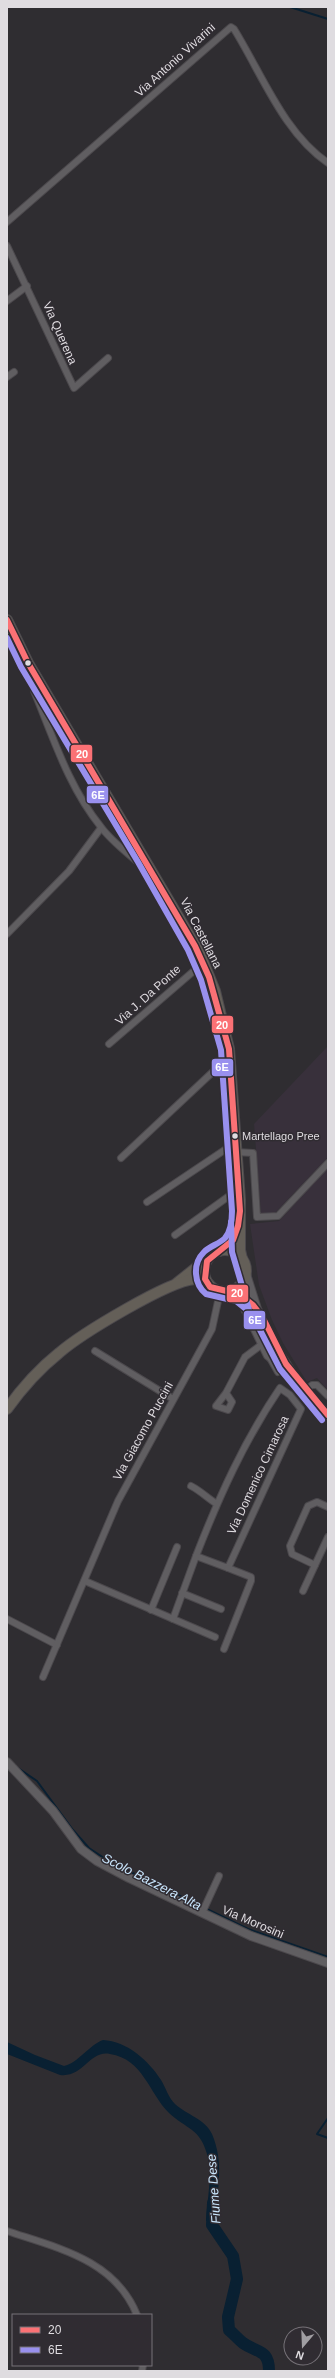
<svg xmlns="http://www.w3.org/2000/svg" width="335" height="2378" font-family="Arial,sans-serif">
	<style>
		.built { fill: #38303b }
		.water { fill: #092032 }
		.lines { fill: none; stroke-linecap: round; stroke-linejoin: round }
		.stream { stroke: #092032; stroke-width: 2 }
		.river { stroke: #092032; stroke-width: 12 }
		.minor-casing { stroke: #4c494d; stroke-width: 8 }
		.tertiary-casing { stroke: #4c494d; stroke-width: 10 }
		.primary-casing { stroke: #4c494d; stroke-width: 12 }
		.minor { stroke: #605e61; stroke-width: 6 }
		.tertiary { stroke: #605e61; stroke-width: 8 }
		.primary { stroke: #645f58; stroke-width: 10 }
		.bus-1-casing { stroke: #302c32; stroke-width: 9 }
		.bus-2-casing { stroke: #302c32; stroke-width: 9 }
		.bus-1 { stroke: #fb7175; stroke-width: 6 }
		.bus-2 { stroke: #9990ee; stroke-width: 6 }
		.bus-dot { fill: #dfdce0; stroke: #302c32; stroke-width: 1.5 }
		.labels { text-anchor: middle; stroke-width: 3; stroke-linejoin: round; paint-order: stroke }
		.bus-label { font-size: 11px; fill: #dfdce0; stroke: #302c32; text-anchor: start }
		.street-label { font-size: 12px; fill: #dfdce0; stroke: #302c32 }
		.water-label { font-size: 13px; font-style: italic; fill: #c9e6fd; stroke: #302c32 }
		.line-badge { stroke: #302c32; stroke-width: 1.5 }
		.badge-label { font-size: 11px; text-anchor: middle; font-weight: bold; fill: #fff }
	</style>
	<rect width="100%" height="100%" fill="#2f2d31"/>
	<g class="built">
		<polygon points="328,1046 328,1157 275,1213 261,1213 254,1124"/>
		<polygon points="328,1168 328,1390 317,1378 307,1382 283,1343 272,1320 259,1285 250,1224 279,1221"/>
	</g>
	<path class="water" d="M103,2040C127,2041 149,2061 161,2080C166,2088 168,2097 175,2104C187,2115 205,2119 212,2134C224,2162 218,2189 215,2218L206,2221C207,2199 213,2176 207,2154C200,2128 186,2129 169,2113C149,2093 143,2059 110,2054C89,2050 84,2078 60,2075L7,2054V2042L35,2055L64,2066C78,2063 89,2045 103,2040Z"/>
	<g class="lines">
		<g class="stream">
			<polyline points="290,7 328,19"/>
			<polyline points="15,1766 37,1781 73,1830 89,1848 110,1862 248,1929 328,1957"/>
			<polyline points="328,2118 317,2134 328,2138"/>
		</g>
		<path class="river" d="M213,2203L212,2225L233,2256L237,2279L228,2317L229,2330C234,2334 238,2339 243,2343C257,2353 269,2349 269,2371"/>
		<g class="minor-casing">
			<g id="minor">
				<path d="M7,222L231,27L234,29C262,74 283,132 328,163"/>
				<polyline points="7,246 74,388 108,358"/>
				<polyline points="7,301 27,286"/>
				<polyline points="7,377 14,372"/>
				<path d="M34,691C53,737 69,788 101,827C112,842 129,854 143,867L150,866"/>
				<polyline points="7,934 69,871 101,828"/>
				<polyline points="109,1044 203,963"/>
				<polyline points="236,1152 253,1153 257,1217 278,1216 328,1163"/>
				<polyline points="121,1158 218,1067 230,1062"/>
				<polyline points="147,1202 226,1149 236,1147"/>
				<polyline points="175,1235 229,1196 240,1194"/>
				<polyline points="243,1307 267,1356 271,1359 280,1354"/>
				<polyline points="95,1351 173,1399"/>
				<polyline points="270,1358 278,1372"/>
				<path d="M280,1388L290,1395L301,1409L228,1568L196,1556C219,1497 244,1441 280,1388Z"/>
				<polyline points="306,1390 312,1385 317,1385 328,1396"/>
				<polyline points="226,1393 232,1402 228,1410 216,1406 226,1393 245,1357 261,1345"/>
				<path d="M191,1486C201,1491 207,1498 217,1504"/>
				<polyline points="315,1565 292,1554 290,1546 308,1506 317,1502 328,1507"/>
				<polyline points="85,1581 215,1637"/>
				<polyline points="303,1591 328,1537"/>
				<polyline points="182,1593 221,1609"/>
				<polyline points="151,1610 177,1547"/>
				<polyline points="7,1619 57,1645"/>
				<polyline points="173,1619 196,1556"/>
				<polyline points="224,1649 251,1581 251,1577 228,1568"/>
				<polyline points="43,1677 118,1501 212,1329 220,1292"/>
				<polyline points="202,1913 219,1876"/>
				<path d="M7,2231C58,2248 115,2260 137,2315"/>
				<polyline points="142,2371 143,2365"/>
			</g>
		</g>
		<g class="tertiary-casing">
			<g id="tertiary">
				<polyline points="246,1274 257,1309 280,1354 301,1387 328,1415"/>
				<polyline points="231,1292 241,1294 255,1307"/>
				<polyline points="7,1762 53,1811 81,1849 97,1861 129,1878 251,1936 328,1963"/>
			</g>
		</g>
		<g class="primary-casing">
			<g id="primary">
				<polyline points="7,620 28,663 185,928 200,954 215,991 229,1049 240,1200 240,1250 242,1259"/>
				<circle cx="225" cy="1271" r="21"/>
				<polyline points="219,1251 230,1244 238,1227"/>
				<polyline points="177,1283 207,1259"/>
				<path d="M7,1409C22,1388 39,1369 59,1353C81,1334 168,1281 195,1279C200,1279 204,1282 209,1285"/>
			</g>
		</g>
		<use href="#minor" class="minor"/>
		<use href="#tertiary" class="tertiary"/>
		<use href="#primary" class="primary"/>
		<g class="bus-1-casing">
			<polyline id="bus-1" points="7,620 28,663 195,946 209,977 229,1049 240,1211 238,1226 233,1240 207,1261 205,1279 210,1287 239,1294 253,1305 263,1318 286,1364 328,1415"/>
		</g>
		<g class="bus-2-casing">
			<g id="bus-2">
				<path d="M7,638L21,667L138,862L188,950L201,980L221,1050L232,1211C232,1220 231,1231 225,1238C219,1244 210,1246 204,1252C192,1264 194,1284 206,1294L236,1301L247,1310L256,1322L280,1369L322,1420"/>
				<polyline points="231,1222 232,1252 250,1313"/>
			</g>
		</g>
		<use href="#bus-1" class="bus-1"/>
		<use href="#bus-2" class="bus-2"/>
	</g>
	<g class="bus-dot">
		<circle cx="28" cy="663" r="3.5"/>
		<circle cx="235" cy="1136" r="3.5"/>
	</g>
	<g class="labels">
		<g class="bus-label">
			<text x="242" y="1140">Martellago Pree</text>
		</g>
		<g class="street-label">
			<text transform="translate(175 60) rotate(-42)" y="4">Via Antonio Vivarini</text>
			<text transform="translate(60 333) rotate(66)" y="4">Via Querena</text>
			<text transform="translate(201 933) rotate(63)" y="4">Via Castellana</text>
			<text transform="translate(148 995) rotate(-42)" y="4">Via J. Da Ponte</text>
			<text transform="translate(143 1431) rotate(-61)" y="4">Via Giacomo Puccini</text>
			<text transform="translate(258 1475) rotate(-65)" y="4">Via Domenico Cimarosa</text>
			<text transform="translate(253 1922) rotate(23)" y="4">Via Morosini</text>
		</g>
		<g class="water-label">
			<text transform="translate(152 1881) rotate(27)" y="5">Scolo Bazzera Alta</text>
			<text transform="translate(213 2189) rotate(-94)" y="5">Fiume Dese</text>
		</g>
	</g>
	<g class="line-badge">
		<rect x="70" y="744" width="23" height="19" rx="4" fill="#fb7175"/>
		<rect x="86" y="785" width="23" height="19" rx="4" fill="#9990ee"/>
		<rect x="211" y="1015" width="23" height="19" rx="4" fill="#fb7175"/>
		<rect x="211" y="1058" width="23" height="19" rx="4" fill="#9990ee"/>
		<rect x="226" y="1284" width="23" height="19" rx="4" fill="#fb7175"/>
		<rect x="243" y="1310" width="23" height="20" rx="4" fill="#9990ee"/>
	</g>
	<g class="badge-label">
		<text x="82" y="758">20</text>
		<text x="98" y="799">6E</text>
		<text x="222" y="1029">20</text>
		<text x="222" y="1071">6E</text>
		<text x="237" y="1297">20</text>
		<text x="255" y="1324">6E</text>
	</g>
	<rect width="335" height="2378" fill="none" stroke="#dfdce0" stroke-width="16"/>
	<rect x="12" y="2314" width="140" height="52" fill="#302c32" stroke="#767278"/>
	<rect x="20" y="2327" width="20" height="6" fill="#fb7175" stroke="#767278"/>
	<text x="48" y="2334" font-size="12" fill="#dfdce0">20</text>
	<rect x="20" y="2347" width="20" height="6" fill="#9990ee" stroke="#767278"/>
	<text x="48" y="2354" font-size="12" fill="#dfdce0">6E</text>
	<g transform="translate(303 2346) rotate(199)"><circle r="19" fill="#302c32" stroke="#767278"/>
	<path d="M0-3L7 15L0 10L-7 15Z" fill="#a19fa3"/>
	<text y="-6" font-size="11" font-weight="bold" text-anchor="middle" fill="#dfdce0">N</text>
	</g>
</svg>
